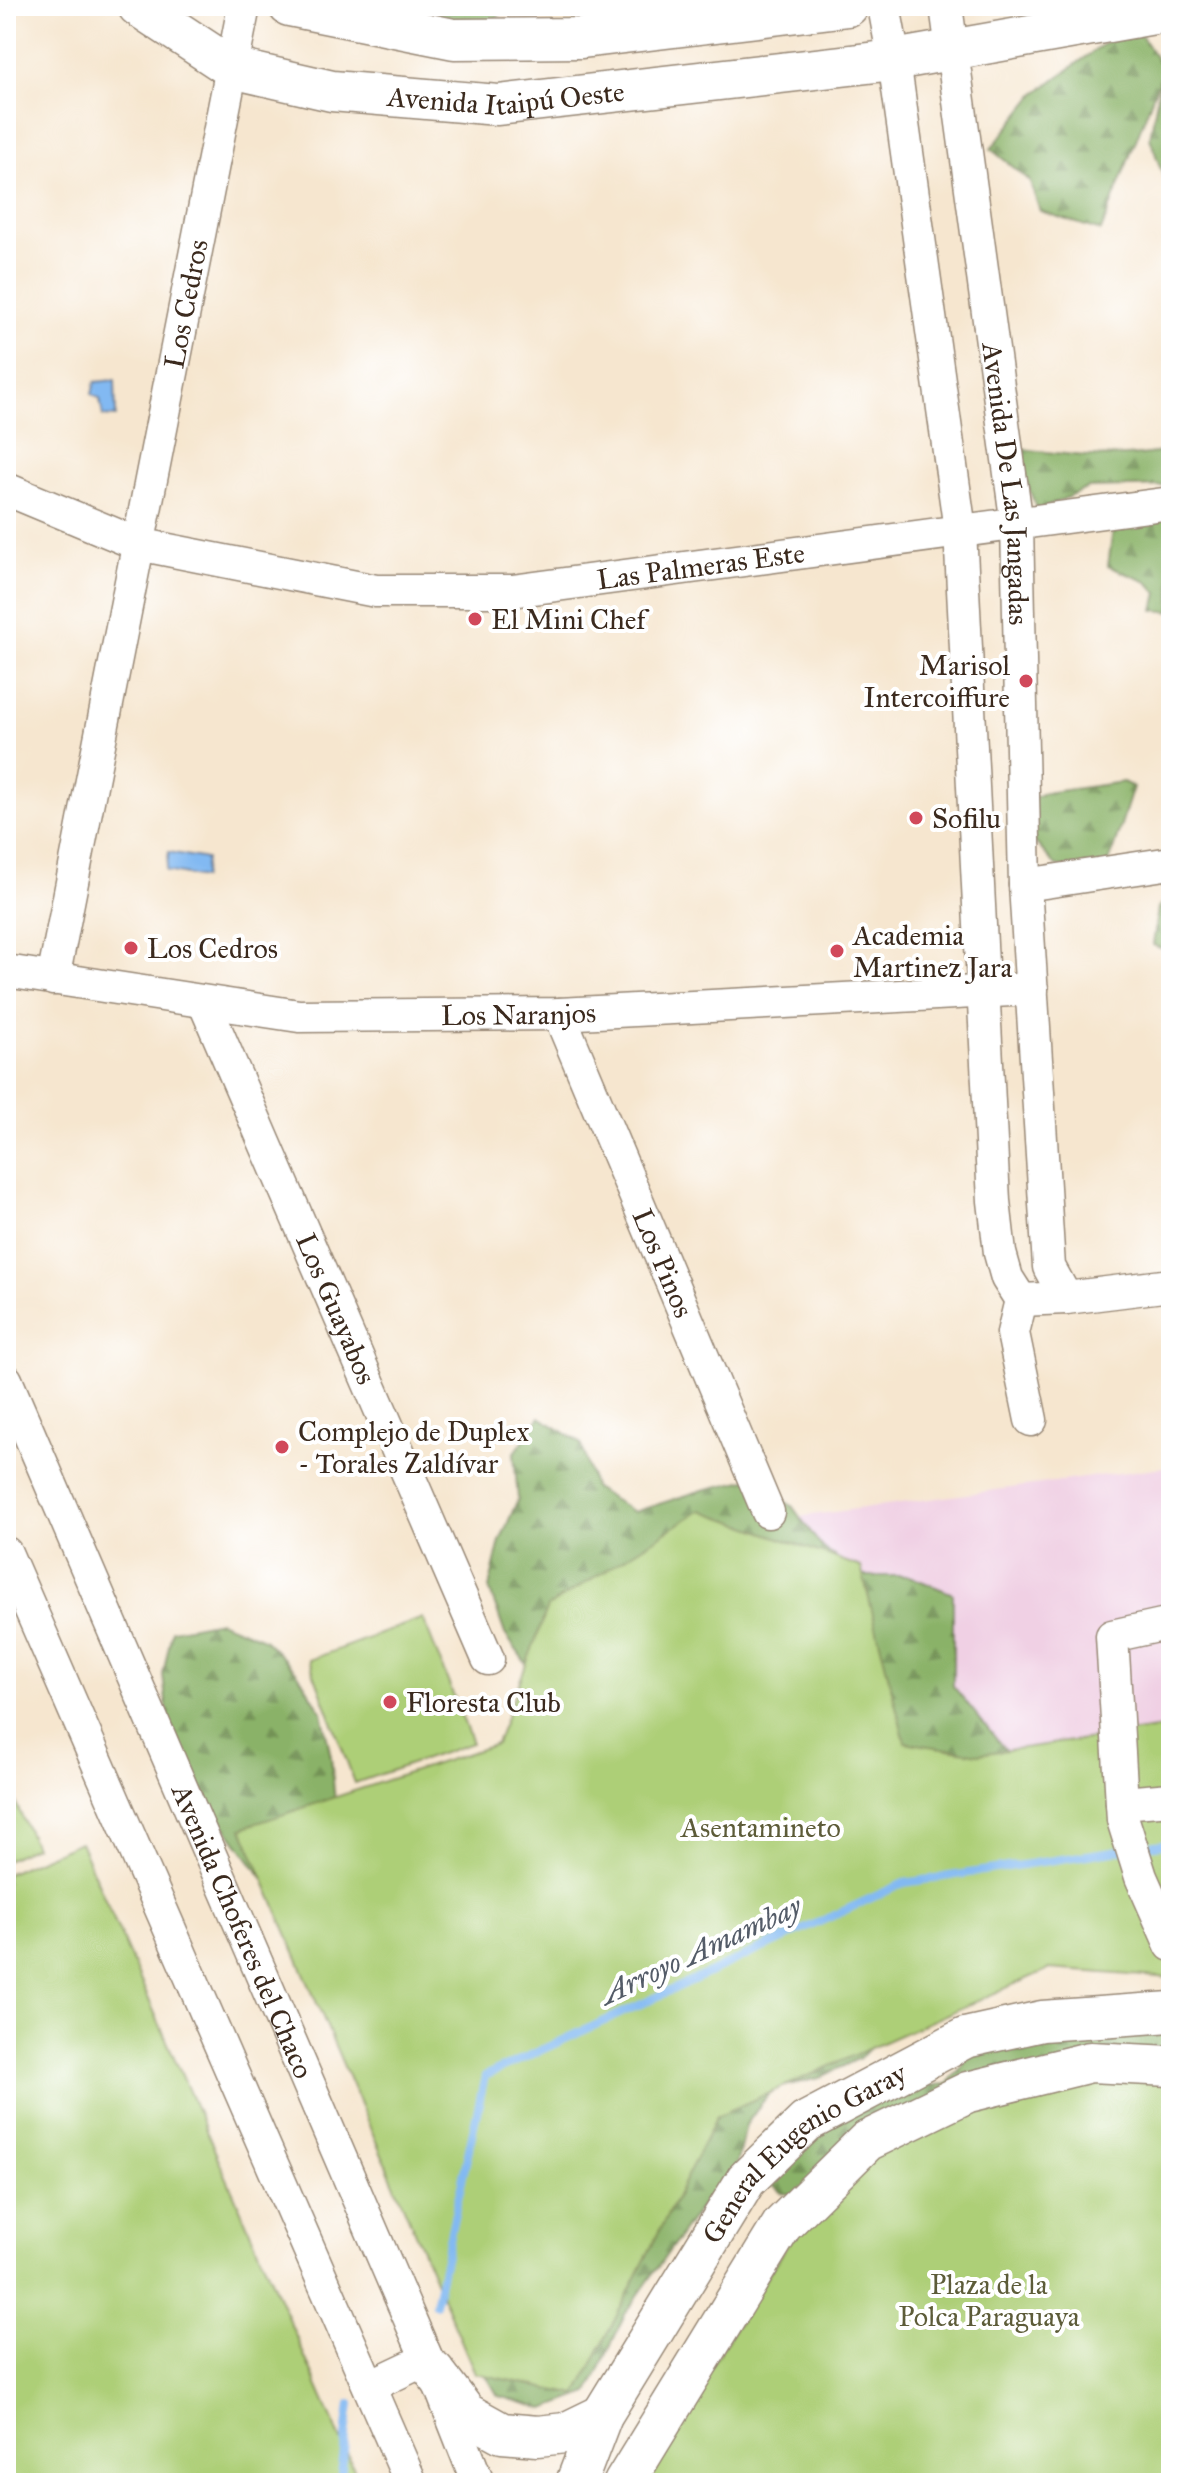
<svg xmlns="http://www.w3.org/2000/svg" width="1177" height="2489" font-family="'IM FELL Great Primer',serif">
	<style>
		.built { fill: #f0d0e4 }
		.forest { fill: url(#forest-firs); stroke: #626e43; stroke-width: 2 }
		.park { fill: #adcf77; stroke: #747c4a; stroke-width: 2 }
		.water { fill: #82b9f2; stroke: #5e7288; stroke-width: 2 }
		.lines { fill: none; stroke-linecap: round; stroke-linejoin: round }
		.stream { stroke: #82b9f2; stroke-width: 8 }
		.minor-casing { stroke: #988876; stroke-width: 35 }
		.tertiary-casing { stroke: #988876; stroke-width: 43 }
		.minor { stroke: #fff; stroke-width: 32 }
		.tertiary { stroke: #fff; stroke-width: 40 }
		.poi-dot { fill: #d1495b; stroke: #fff; stroke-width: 3 }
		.labels { text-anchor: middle; stroke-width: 8; stroke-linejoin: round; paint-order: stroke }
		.street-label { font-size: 28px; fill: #3b2a1e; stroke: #fff }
		.poi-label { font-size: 28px; fill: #3b2a1e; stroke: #fff; text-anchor: start }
		.park-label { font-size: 28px; fill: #5d5c39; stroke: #fff }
		.water-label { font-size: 30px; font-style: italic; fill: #545c68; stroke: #fff }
	</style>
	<defs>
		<pattern id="forest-firs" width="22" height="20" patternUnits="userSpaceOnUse" patternTransform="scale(2)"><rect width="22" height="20" fill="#8ab268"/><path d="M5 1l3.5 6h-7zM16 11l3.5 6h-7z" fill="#729155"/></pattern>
	</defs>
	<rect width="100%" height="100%" fill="#fff"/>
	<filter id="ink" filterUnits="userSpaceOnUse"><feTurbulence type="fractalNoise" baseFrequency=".0125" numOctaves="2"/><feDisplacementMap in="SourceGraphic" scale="16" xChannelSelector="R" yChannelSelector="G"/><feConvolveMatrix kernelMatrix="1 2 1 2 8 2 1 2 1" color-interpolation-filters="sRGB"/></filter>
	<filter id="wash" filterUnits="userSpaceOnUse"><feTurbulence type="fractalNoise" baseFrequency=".006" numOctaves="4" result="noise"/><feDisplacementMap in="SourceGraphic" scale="32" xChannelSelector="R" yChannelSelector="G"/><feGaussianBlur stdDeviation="1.8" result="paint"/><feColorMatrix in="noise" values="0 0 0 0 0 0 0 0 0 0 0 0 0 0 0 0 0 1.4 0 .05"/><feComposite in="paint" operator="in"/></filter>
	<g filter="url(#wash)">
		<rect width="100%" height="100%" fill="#f6e6cf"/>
		<polygon class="built" points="1171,1466 1171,1756 901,1775 798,1517"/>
		<g class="forest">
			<polygon points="293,6 507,6 491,26"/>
			<polygon points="1133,23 1162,68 1171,64 1171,199 1150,138 1161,75 1101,231 1040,211 1029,180 991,149 1036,93"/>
			<path d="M1015,448C1068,455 1118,462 1171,450V486L1088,488L1037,511Z"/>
			<polygon points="1171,517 1171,612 1154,610 1158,593 1148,582 1108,566 1113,529"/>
			<polygon points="1123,782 1133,787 1106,872 1056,866 1032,839 1023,802 1044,793"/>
			<polygon points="1171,893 1171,952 1153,945 1158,908"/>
			<polygon points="540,1417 581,1443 594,1488 634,1512 703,1490 750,1479 792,1506 821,1546 860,1576 909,1576 953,1594 953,1686 1016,1763 1085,1943 891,2027 860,2058 819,2078 772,2089 746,2125 735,2169 703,2203 625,2314 589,2393 545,2409 498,2396 453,2318 291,1916 208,1803 168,1719 163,1675 172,1630 219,1621 264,1639 297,1672 322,1712 331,1757 335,1802 382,1805 551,1715 532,1672 505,1634 489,1588 500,1541 518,1499 514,1454"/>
			<polygon points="1171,2031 1171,2066 806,2196 782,2193 766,2178 785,2130 898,2088 947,2084 962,2067 969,2045"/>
		</g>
		<g class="park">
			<polygon points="701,1510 861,1567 905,1742 979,1754 1171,1727 1171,1978 1049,1969 717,2116 577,2395 475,2373 242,1828 496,1744 548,1607"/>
			<polygon points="423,1618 472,1743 355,1783 309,1660"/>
			<polygon points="6,1780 35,1847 6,1860"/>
			<polygon points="80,1842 360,2483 6,2483 6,1874"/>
			<polygon points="1171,2077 1171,2483 638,2483 824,2185 1009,2080"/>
		</g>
		<g class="water">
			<polygon points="115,380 116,417 103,416 100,399 92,394 95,382"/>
			<polygon points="169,852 206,859 203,878 166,871"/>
		</g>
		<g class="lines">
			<g class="stream">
				<polyline points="1139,1847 1171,1843"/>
				<polyline points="435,2304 485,2076 904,1883 1126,1849"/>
				<polyline points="340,2483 350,2404"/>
			</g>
		</g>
	</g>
	<g filter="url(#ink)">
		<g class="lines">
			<g class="minor-casing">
				<g id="minor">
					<polyline points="884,6 894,60 960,530 994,1201 1000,1253 1007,1278 1021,1300 1066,1298 1171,1285"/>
					<path id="s1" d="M946,6L1017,525L1025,885L1049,1267L1066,1298"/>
					<path id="s2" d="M6,489L138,544L376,591H512L1171,503"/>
					<polyline points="1025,885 1171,863"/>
					<path id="s3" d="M6,971L299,1016L559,1014L1032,989"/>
					<path id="s4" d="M53,979L244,6"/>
					<path id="s5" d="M204,1002L488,1659"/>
					<path id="s6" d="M559,1014L768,1512"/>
					<polyline points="1021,1300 1013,1333 1031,1420"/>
					<path id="s7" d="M6,1380L427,2359L434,2371L478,2483"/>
					<polyline points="6,1553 411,2483"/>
					<polyline points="1171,1623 1112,1636 1123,1820 1141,1877 1171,1945"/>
					<polyline points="1122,1803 1171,1799"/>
					<polyline points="370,2386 427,2359"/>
				</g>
			</g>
			<g class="tertiary-casing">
				<g id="tertiary">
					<path id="s8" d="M138,6L232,68L332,91L498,105L894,60L1171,11"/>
					<polyline points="289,6 454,39 582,38 848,6"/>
					<polyline points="434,2371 466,2413 502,2433 538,2436 565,2433 602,2415"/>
					<path id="s9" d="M576,2483L602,2415L746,2180L806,2122L965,2038L1042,2021L1171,2012"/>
					<polyline points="624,2483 782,2225 867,2141 968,2092 1090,2062 1171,2066"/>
				</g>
			</g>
			<use href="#minor" class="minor"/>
			<use href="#tertiary" class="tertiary"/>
		</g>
	</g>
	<g class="poi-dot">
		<circle cx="475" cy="619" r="8"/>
		<circle cx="1026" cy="681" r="8"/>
		<circle cx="916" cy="818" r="8"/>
		<circle cx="131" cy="948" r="8"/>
		<circle cx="837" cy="951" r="8"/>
		<circle cx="282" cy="1447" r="8"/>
		<circle cx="390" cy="1702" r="8"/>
	</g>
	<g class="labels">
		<g class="street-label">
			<text dy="10" stroke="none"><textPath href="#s8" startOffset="390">Avenida Itaipú Oeste</textPath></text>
			<text dy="10" stroke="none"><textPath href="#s4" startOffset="688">Los Cedros</textPath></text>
			<text dy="10" stroke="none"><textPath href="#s1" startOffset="482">Avenida De Las Jangadas</textPath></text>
			<text dy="10" stroke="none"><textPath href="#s2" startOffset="712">Las Palmeras Este</textPath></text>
			<text dy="10" stroke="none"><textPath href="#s3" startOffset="516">Los Naranjos</textPath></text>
			<text dy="10" stroke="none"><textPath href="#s6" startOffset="270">Los Pinos</textPath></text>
			<text dy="10" stroke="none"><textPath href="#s5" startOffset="334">Los Guayabos</textPath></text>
			<text dy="10" stroke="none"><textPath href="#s7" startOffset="600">Avenida Choferes del Chaco</textPath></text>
			<text dy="10" stroke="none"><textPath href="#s9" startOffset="410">General Eugenio Garay</textPath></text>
		</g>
		<g class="poi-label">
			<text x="491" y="629">El Mini Chef</text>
			<text x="1010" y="675" text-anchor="end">Marisol<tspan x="1010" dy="32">Intercoiffure</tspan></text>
			<text x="932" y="828">Sofilu</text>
			<text x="853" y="945">Academia<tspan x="853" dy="32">Martinez Jara</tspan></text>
			<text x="147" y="958">Los Cedros</text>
			<text x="298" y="1441">Complejo de Duplex<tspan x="298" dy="32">- Torales Zaldívar</tspan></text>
			<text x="406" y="1712">Floresta Club</text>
		</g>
		<g class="park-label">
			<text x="761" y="1837">Asentamineto</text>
			<text x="989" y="2294">Plaza de la<tspan x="989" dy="32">Polca Paraguaya</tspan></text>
		</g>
		<g class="water-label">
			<text transform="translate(701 1950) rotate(-25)" y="10">Arroyo Amambay</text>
		</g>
	</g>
	<rect width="1177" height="2489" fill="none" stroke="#fff" stroke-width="32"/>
</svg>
